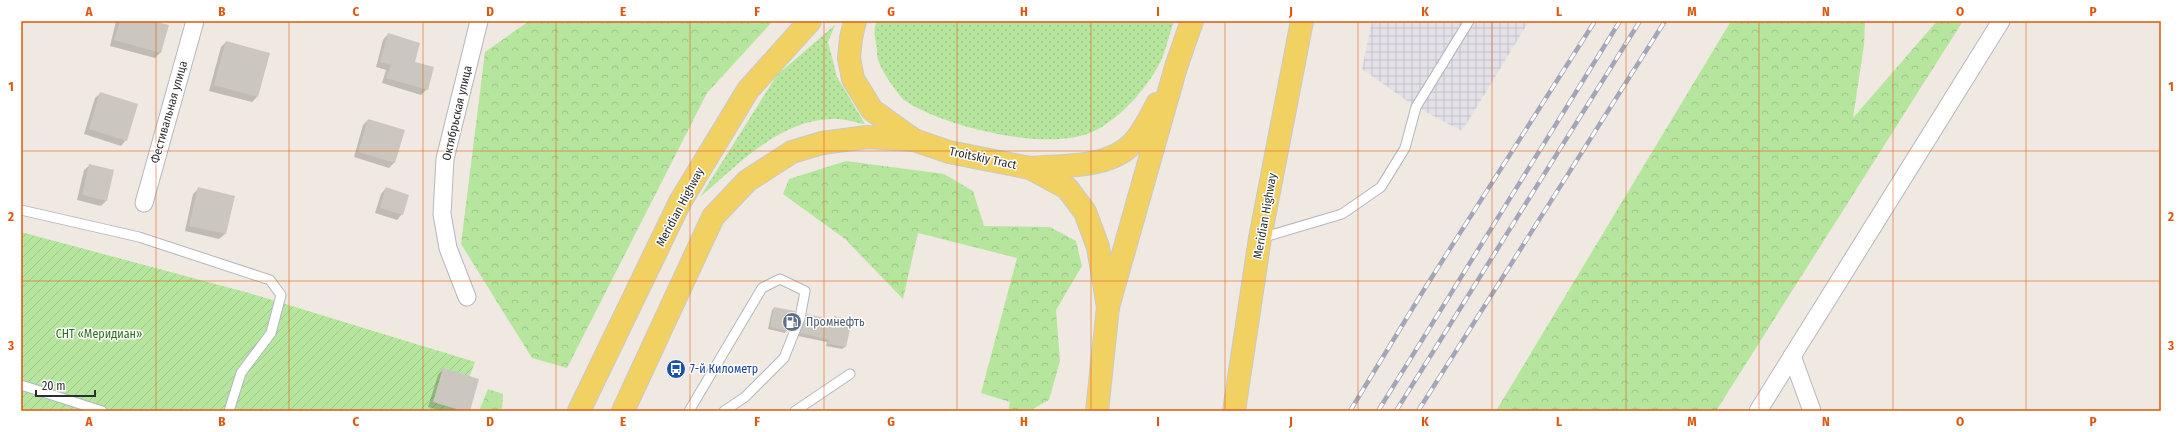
<svg xmlns="http://www.w3.org/2000/svg" width="2182" height="432" font-family="'Fira Sans Condensed',sans-serif">
	<style>
		.industrial { fill: url(#industrial-grid) }
		.grass { fill: url(#grass-dots) }
		.forest { fill: url(#forest-crowns) }
		.garden { fill: url(#garden-furrows) }
		.shadow { fill: #0003 }
		.building { fill: #cbc7bf }
		.lines { fill: none; stroke-linecap: round; stroke-linejoin: round }
		.lane-casing { stroke: #b4b7c1; stroke-width: 11 }
		.street-casing { stroke: #b4b7c1; stroke-width: 19 }
		.primary-casing { stroke: #c9c9c9; stroke-width: 24 }
		.lane { stroke: #fff; stroke-width: 9 }
		.street { stroke: #fff; stroke-width: 17 }
		.primary { stroke: #f2d163; stroke-width: 22 }
		.rail-casing { stroke: #a3a6b8; stroke-width: 4.5 }
		.rail { stroke: #fff; stroke-width: 3; stroke-dasharray: 9; stroke-linecap: butt }
		.grid { fill: none; stroke: #df570e; stroke-width: 1; stroke-opacity: 0.55 }
		.labels { text-anchor: middle; stroke-width: 3; stroke-linejoin: round; paint-order: stroke }
		.street-label { font-size: 12px; fill: #2e2e2e; stroke: #fff }
		.service-label { font-size: 12px; fill: #4e5e75; stroke: #fff; text-anchor: start }
		.park-label { font-size: 12px; fill: #2c6e1b; stroke: #fff }
		.transit-label { font-size: 12px; fill: #164399; stroke: #fff; text-anchor: start }
		.neatline { fill: none; stroke: #df570e; stroke-width: 1.5 }
		.grid-label { font-size: 13px; text-anchor: middle; font-weight: bold; fill: #df570e }
	</style>
	<defs>
		<pattern id="industrial-grid" width="8" height="8" patternUnits="userSpaceOnUse"><rect width="8" height="8" fill="#e3e1e8"/><path d="M0 4h8M4 0v8" fill="none" stroke="#c3c1c7"/></pattern>
		<pattern id="grass-dots" width="8" height="8" patternUnits="userSpaceOnUse"><rect width="8" height="8" fill="#b6e59e"/><path d="M2 2h.1M6 6h.1" fill="none" stroke="#9dc588" stroke-width="1.8" stroke-linecap="round"/></pattern>
		<pattern id="forest-crowns" width="20" height="18" patternUnits="userSpaceOnUse"><rect width="20" height="18" fill="#b6e59e"/><path d="M2 6a3 3 0 1 1 6 0M12 15a3 3 0 1 1 6 0" fill="none" stroke="#9dc588"/></pattern>
		<pattern id="garden-furrows" width="10" height="10" patternUnits="userSpaceOnUse"><rect width="10" height="10" fill="#b6e59e"/><path d="M-1 1l2-2M0 10L10 0M9 11l2-2" fill="none" stroke="#9dc588"/></pattern>
	</defs>
	<rect width="100%" height="100%" fill="#efe9e1"/>
	<polygon class="industrial" points="1372,21 1529,21 1462,131 1416,107 1362,69"/>
	<g class="grass">
		<path d="M877,21H1174C1170,32 1167,45 1163,56C1152,83 1120,120 1092,132C1048,152 943,127 904,100C899,96 880,69 879,62C877,59 877,54 877,50C876,40 872,30 877,21Z"/>
		<path d="M835,25L828,42L837,77L865,124C855,123 843,118 832,119C779,120 738,165 700,197L777,75Z"/>
	</g>
	<g class="forest">
		<polygon points="529,21 773,21 707,93 567,368 532,358 461,244 485,52"/>
		<polygon points="1731,21 1865,21 1864,45 1853,118 1937,21 1963,21 1716,411 1496,411"/>
		<polygon points="846,161 944,174 973,191 984,226 1050,227 1076,241 1082,266 1056,310 1060,361 1049,400 1029,411 1008,411 1010,402 981,393 1017,258 918,233 903,299 845,239 783,194 789,179"/>
		<polygon points="488,389 503,394 502,411 479,411"/>
	</g>
	<polygon class="garden" points="21,232 249,293 475,362 456,411 21,411"/>
	<g class="shadow">
		<polygon points="116,21 149,21 168,26 160,53 155,58 110,46"/>
		<polygon points="388,34 414,63 427,89 421,95 382,83 386,70 376,67 383,40"/>
		<polygon points="226,42 257,97 252,102 209,91 221,47"/>
		<polygon points="101,93 126,140 121,146 84,134 95,98"/>
		<polygon points="368,120 395,162 389,168 354,157 363,125"/>
		<polygon points="90,165 106,201 101,206 77,200 84,170"/>
		<polygon points="199,188 233,197 225,234 219,239 185,231 193,194"/>
		<polygon points="386,188 402,214 397,220 375,213 381,194"/>
		<polygon points="774,308 787,330 785,333 768,329 772,310"/>
		<polygon points="807,315 832,320 835,317 851,320 845,347 842,349 826,346 827,342 798,336"/>
		<polygon points="443,369 469,411 441,411 428,407 438,375"/>
	</g>
	<g class="building">
		<polygon points="120,21 153,21 169,25 161,53 114,40"/>
		<polygon points="388,33 420,43 415,62 434,67 428,90 386,78 391,65 380,62"/>
		<polygon points="226,41 270,53 258,97 214,85"/>
		<polygon points="100,92 138,104 127,141 89,129"/>
		<polygon points="368,119 405,130 395,163 358,152"/>
		<polygon points="89,164 114,170 107,201 82,195"/>
		<polygon points="198,187 235,196 226,234 189,226"/>
		<polygon points="386,187 409,195 403,215 380,208"/>
		<polygon points="774,307 795,311 788,331 770,327"/>
		<polygon points="807,314 834,320 834,316 852,320 846,347 828,344 829,340 800,333"/>
		<polygon points="443,368 479,379 470,411 463,411 433,402"/>
	</g>
	<g class="lines">
		<g class="lane-casing">
			<g id="lane">
				<polyline points="21,210 139,237 270,280 281,295 271,333 241,373 229,411"/>
				<polyline points="1261,238 1342,214 1381,187 1405,148 1416,107 1469,21"/>
				<polyline points="21,385 102,411"/>
				<polyline points="689,411 762,288 780,279 805,291 800,318 784,358 745,397 724,411"/>
				<polyline points="795,411 850,374"/>
			</g>
		</g>
		<g class="street-casing">
			<g id="street">
				<polyline points="144,203 195,21"/>
				<polyline points="467,297 448,248 442,214 445,159 479,21"/>
				<polyline points="1792,356 1812,411"/>
				<polyline points="1758,411 2001,21"/>
			</g>
		</g>
		<g class="primary-casing">
			<g id="primary">
				<polyline points="855,21 851,38 849,58 853,79 872,110 914,140 949,152 1030,168 1067,188 1085,212 1098,247 1108,307"/>
				<path d="M1030,168C1062,165 1109,169 1133,143C1143,132 1150,118 1157,104"/>
				<polyline points="579,411 680,202 748,90 810,21"/>
				<polyline points="623,411 713,217 747,181 792,152 822,143 867,137 914,140"/>
				<polyline points="1097,411 1108,307 1176,67 1192,21"/>
				<polyline points="1234,411 1260,238 1302,21"/>
			</g>
		</g>
		<use href="#lane" class="lane"/>
		<use href="#street" class="street"/>
		<use href="#primary" class="primary"/>
		<g class="rail-casing">
			<g id="rail">
				<polyline points="1350,411 1425,288 1595,21"/>
				<polyline points="1378,411 1620,21"/>
				<polyline points="1396,411 1640,21"/>
				<polyline points="1418,411 1665,21"/>
			</g>
		</g>
		<use href="#rail" class="rail"/>
	</g>
	<path class="grid" d="M156,21V411M289,21V411M423,21V411M556,21V411M690,21V411M824,21V411M957,21V411M1091,21V411M1225,21V411M1358,21V411M1492,21V411M1626,21V411M1759,21V411M1893,21V411M2026,21V411M21,151H2161M21,281H2161"/>
	<defs>
		<g id="fuel-disc" transform="scale(1)"><circle r="9.5" fill="#5c6f8a" stroke="#fff"/><path d="M-5.5-6h7V0h2V4h1.3V-2.5L3-4.5l.8-.8L6-3V5H2.5V1h-1V6h-7ZM-4.2-4.7v3.2H.2V-4.7Z" fill="#fff"/></g>
		<g id="bus-disc" transform="scale(1)"><circle r="9.5" fill="#1a4fb4" stroke="#fff"/><path d="M-5-6H5V4H4V6H2V4H-2V6H-4V4H-5ZM-3.5-4V0h7V-4ZM-3.5 1.2v1.5H-2V1.2ZM2 1.2v1.5H3.5V1.2Z" fill="#fff"/></g>
	</defs>
	<g fill-rule="evenodd">
		<use href="#fuel-disc" x="792" y="322"/>
		<use href="#bus-disc" x="676" y="369"/>
	</g>
	<g class="labels">
		<g class="street-label">
			<text transform="translate(169 112) rotate(-74)" y="4">Фестивальная улица</text>
			<text transform="translate(457 113) rotate(-77)" y="4">Октябрьская улица</text>
			<text transform="translate(983 158) rotate(12)" y="4">Troitskiy Tract</text>
			<text transform="translate(680 207) rotate(-62)" y="4">Meridian Highway</text>
			<text transform="translate(1265 216) rotate(-80)" y="4">Meridian Highway</text>
		</g>
		<g class="service-label">
			<text x="806" y="326">Промнефть</text>
		</g>
		<g class="park-label">
			<text x="99" y="338">СНТ «Меридиан»</text>
		</g>
		<g class="transit-label">
			<text x="690" y="373">7-й Километр</text>
		</g>
	</g>
	<rect width="2182" height="432" fill="none" stroke="#ffffff" stroke-width="44"/>
	<path d="M36 390v6h59v-6" fill="none" stroke="#2e2e2e" stroke-width="2"/>
	<text x="42" y="390" font-size="12" fill="#2e2e2e" stroke="#ffffff" stroke-width="3" paint-order="stroke">20 m</text>
	<rect x="22" y="22" width="2138" height="388" class="neatline"/>
	<g class="grid-label">
		<text x="89" y="16">A</text>
		<text x="222" y="16">B</text>
		<text x="356" y="16">C</text>
		<text x="490" y="16">D</text>
		<text x="623" y="16">E</text>
		<text x="757" y="16">F</text>
		<text x="891" y="16">G</text>
		<text x="1024" y="16">H</text>
		<text x="1158" y="16">I</text>
		<text x="1291" y="16">J</text>
		<text x="1425" y="16">K</text>
		<text x="1559" y="16">L</text>
		<text x="1692" y="16">M</text>
		<text x="1826" y="16">N</text>
		<text x="1960" y="16">O</text>
		<text x="2093" y="16">P</text>
		<text x="11" y="91">1</text>
		<text x="2171" y="91">1</text>
		<text x="11" y="221">2</text>
		<text x="2171" y="221">2</text>
		<text x="11" y="350">3</text>
		<text x="2171" y="350">3</text>
		<text x="89" y="426">A</text>
		<text x="222" y="426">B</text>
		<text x="356" y="426">C</text>
		<text x="490" y="426">D</text>
		<text x="623" y="426">E</text>
		<text x="757" y="426">F</text>
		<text x="891" y="426">G</text>
		<text x="1024" y="426">H</text>
		<text x="1158" y="426">I</text>
		<text x="1291" y="426">J</text>
		<text x="1425" y="426">K</text>
		<text x="1559" y="426">L</text>
		<text x="1692" y="426">M</text>
		<text x="1826" y="426">N</text>
		<text x="1960" y="426">O</text>
		<text x="2093" y="426">P</text>
	</g>
</svg>
